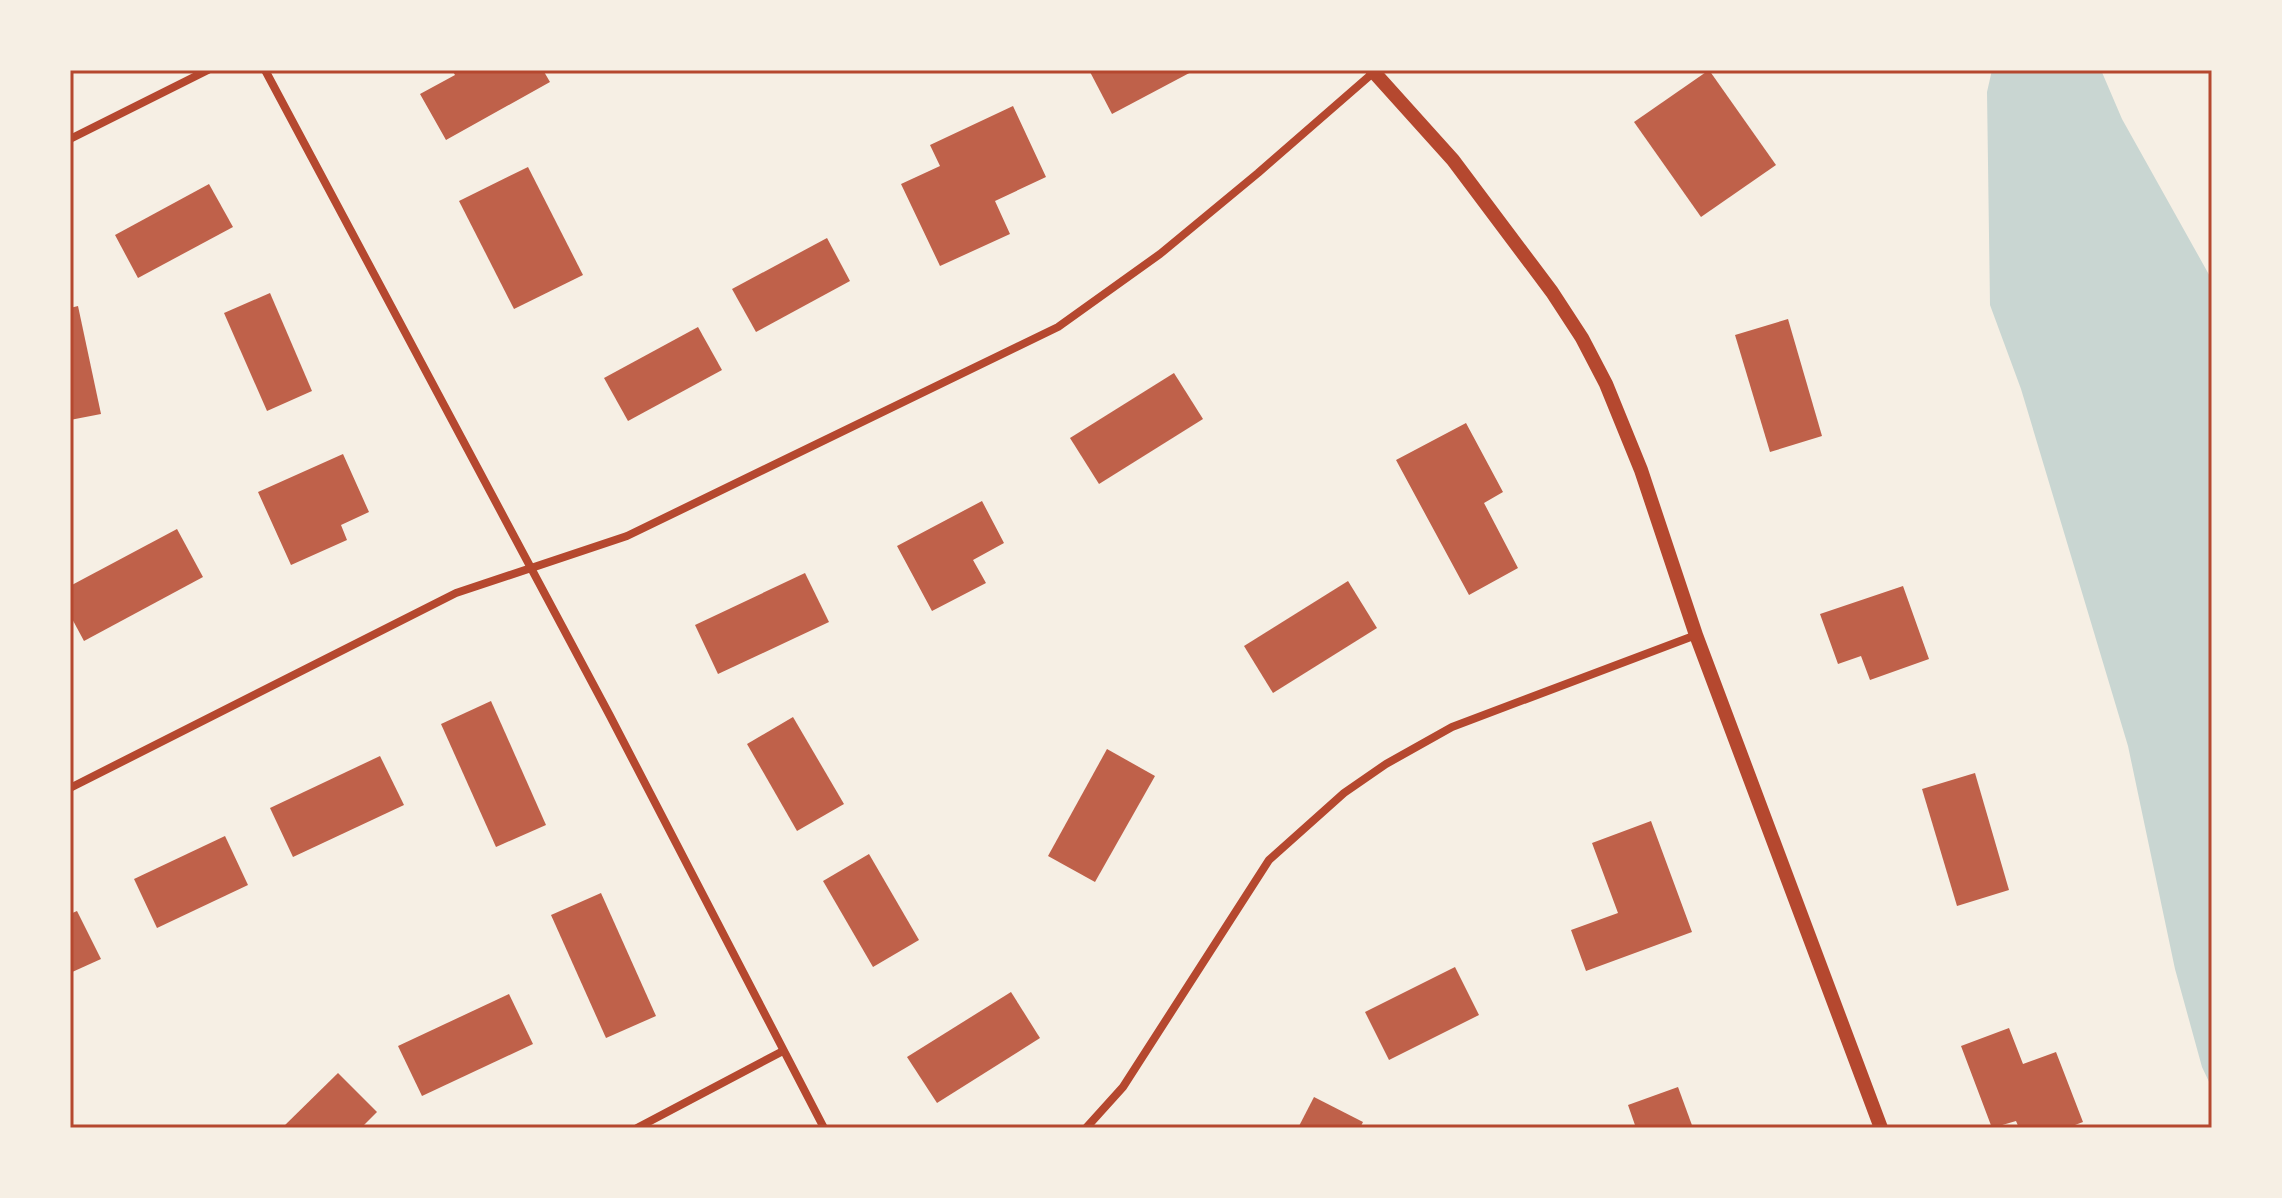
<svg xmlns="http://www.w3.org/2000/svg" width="2282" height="1198" font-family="Georgia,serif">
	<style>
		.water { fill: #c9d6d2 }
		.building { fill: #bf614a }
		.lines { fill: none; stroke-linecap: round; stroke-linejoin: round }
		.minor { stroke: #b5482f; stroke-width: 8 }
		.tertiary { stroke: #b5482f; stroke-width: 14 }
		.neatline { fill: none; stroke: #b5482f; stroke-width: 3 }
	</style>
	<rect width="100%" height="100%" fill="#f6efe4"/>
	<polygon class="water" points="1992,70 2101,70 2122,119 2212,280 2212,1088 2202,1067 2175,969 2128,746 2021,389 1990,305 1987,92"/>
	<g class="building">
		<polygon points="452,70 543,70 550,82 446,140 420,94 455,75"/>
		<polygon points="1089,70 1195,70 1112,114"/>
		<polygon points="1709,70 1776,165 1701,217 1634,122"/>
		<polygon points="1013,106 1046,177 995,201 1010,234 940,266 901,184 940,166 930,145"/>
		<polygon points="528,167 583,275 514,309 459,201"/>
		<polygon points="209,184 233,227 138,278 115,235"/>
		<polygon points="827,238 850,281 756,332 732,289"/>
		<polygon points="270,293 312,391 267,411 224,313"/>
		<polygon points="78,306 101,414 70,420 70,308"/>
		<polygon points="1788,319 1822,436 1770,452 1735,335"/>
		<polygon points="698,327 722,370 628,421 604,378"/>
		<polygon points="1174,373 1203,419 1099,484 1070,438"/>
		<polygon points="1466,423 1503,492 1484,503 1518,568 1469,595 1396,460"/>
		<polygon points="343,454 369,512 341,525 347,540 291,565 258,492"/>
		<polygon points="982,501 1004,543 973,560 986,583 932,611 897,546"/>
		<polygon points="177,529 203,577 84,641 70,615 70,586"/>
		<polygon points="805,573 829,622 718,674 695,625"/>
		<polygon points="1348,581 1377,628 1273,693 1244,646"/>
		<polygon points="1903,586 1929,659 1870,680 1861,656 1838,664 1820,614"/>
		<polygon points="491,701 546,825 496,847 441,724"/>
		<polygon points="793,717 844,804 797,831 747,744"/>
		<polygon points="1107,749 1155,776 1095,882 1048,856"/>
		<polygon points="380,756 404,805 293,857 270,808"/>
		<polygon points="1975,773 2009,890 1957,906 1922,789"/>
		<polygon points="1651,821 1692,932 1586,971 1571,930 1618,913 1592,843"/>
		<polygon points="225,836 248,885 157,928 134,879"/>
		<polygon points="869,854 919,940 873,967 823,881"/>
		<polygon points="601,893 656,1016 606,1038 551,915"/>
		<polygon points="77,911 101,959 70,973 70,914"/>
		<polygon points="1455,967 1479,1015 1389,1060 1365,1012"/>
		<polygon points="1011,992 1040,1038 937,1103 907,1057"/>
		<polygon points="509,994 533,1044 422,1096 398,1046"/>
		<polygon points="2009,1028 2023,1064 2056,1052 2083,1122 2067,1128 2019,1128 2016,1121 1992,1128 1961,1046"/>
		<polygon points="338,1073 377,1112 361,1128 282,1128"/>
		<polygon points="1678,1087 1693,1128 1636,1128 1628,1105"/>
		<polygon points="1314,1097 1363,1122 1360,1128 1298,1128"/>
	</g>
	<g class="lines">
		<g class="minor">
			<polyline points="265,70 609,714 824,1128"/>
			<polyline points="70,139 208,70"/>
			<polyline points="70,788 456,593 627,536 1058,327 1160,254 1258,173 1374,72"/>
			<polyline points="637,1128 783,1051"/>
			<polyline points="1086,1128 1123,1087 1269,860 1344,793 1386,764 1452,727 1696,635"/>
		</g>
		<polyline class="tertiary" points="1372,70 1453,160 1552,292 1582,338 1606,384 1641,470 1696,635 1881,1128"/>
	</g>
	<rect width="2282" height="1198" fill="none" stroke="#f6efe4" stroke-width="144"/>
	<rect x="72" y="72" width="2138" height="1054" class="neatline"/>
</svg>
